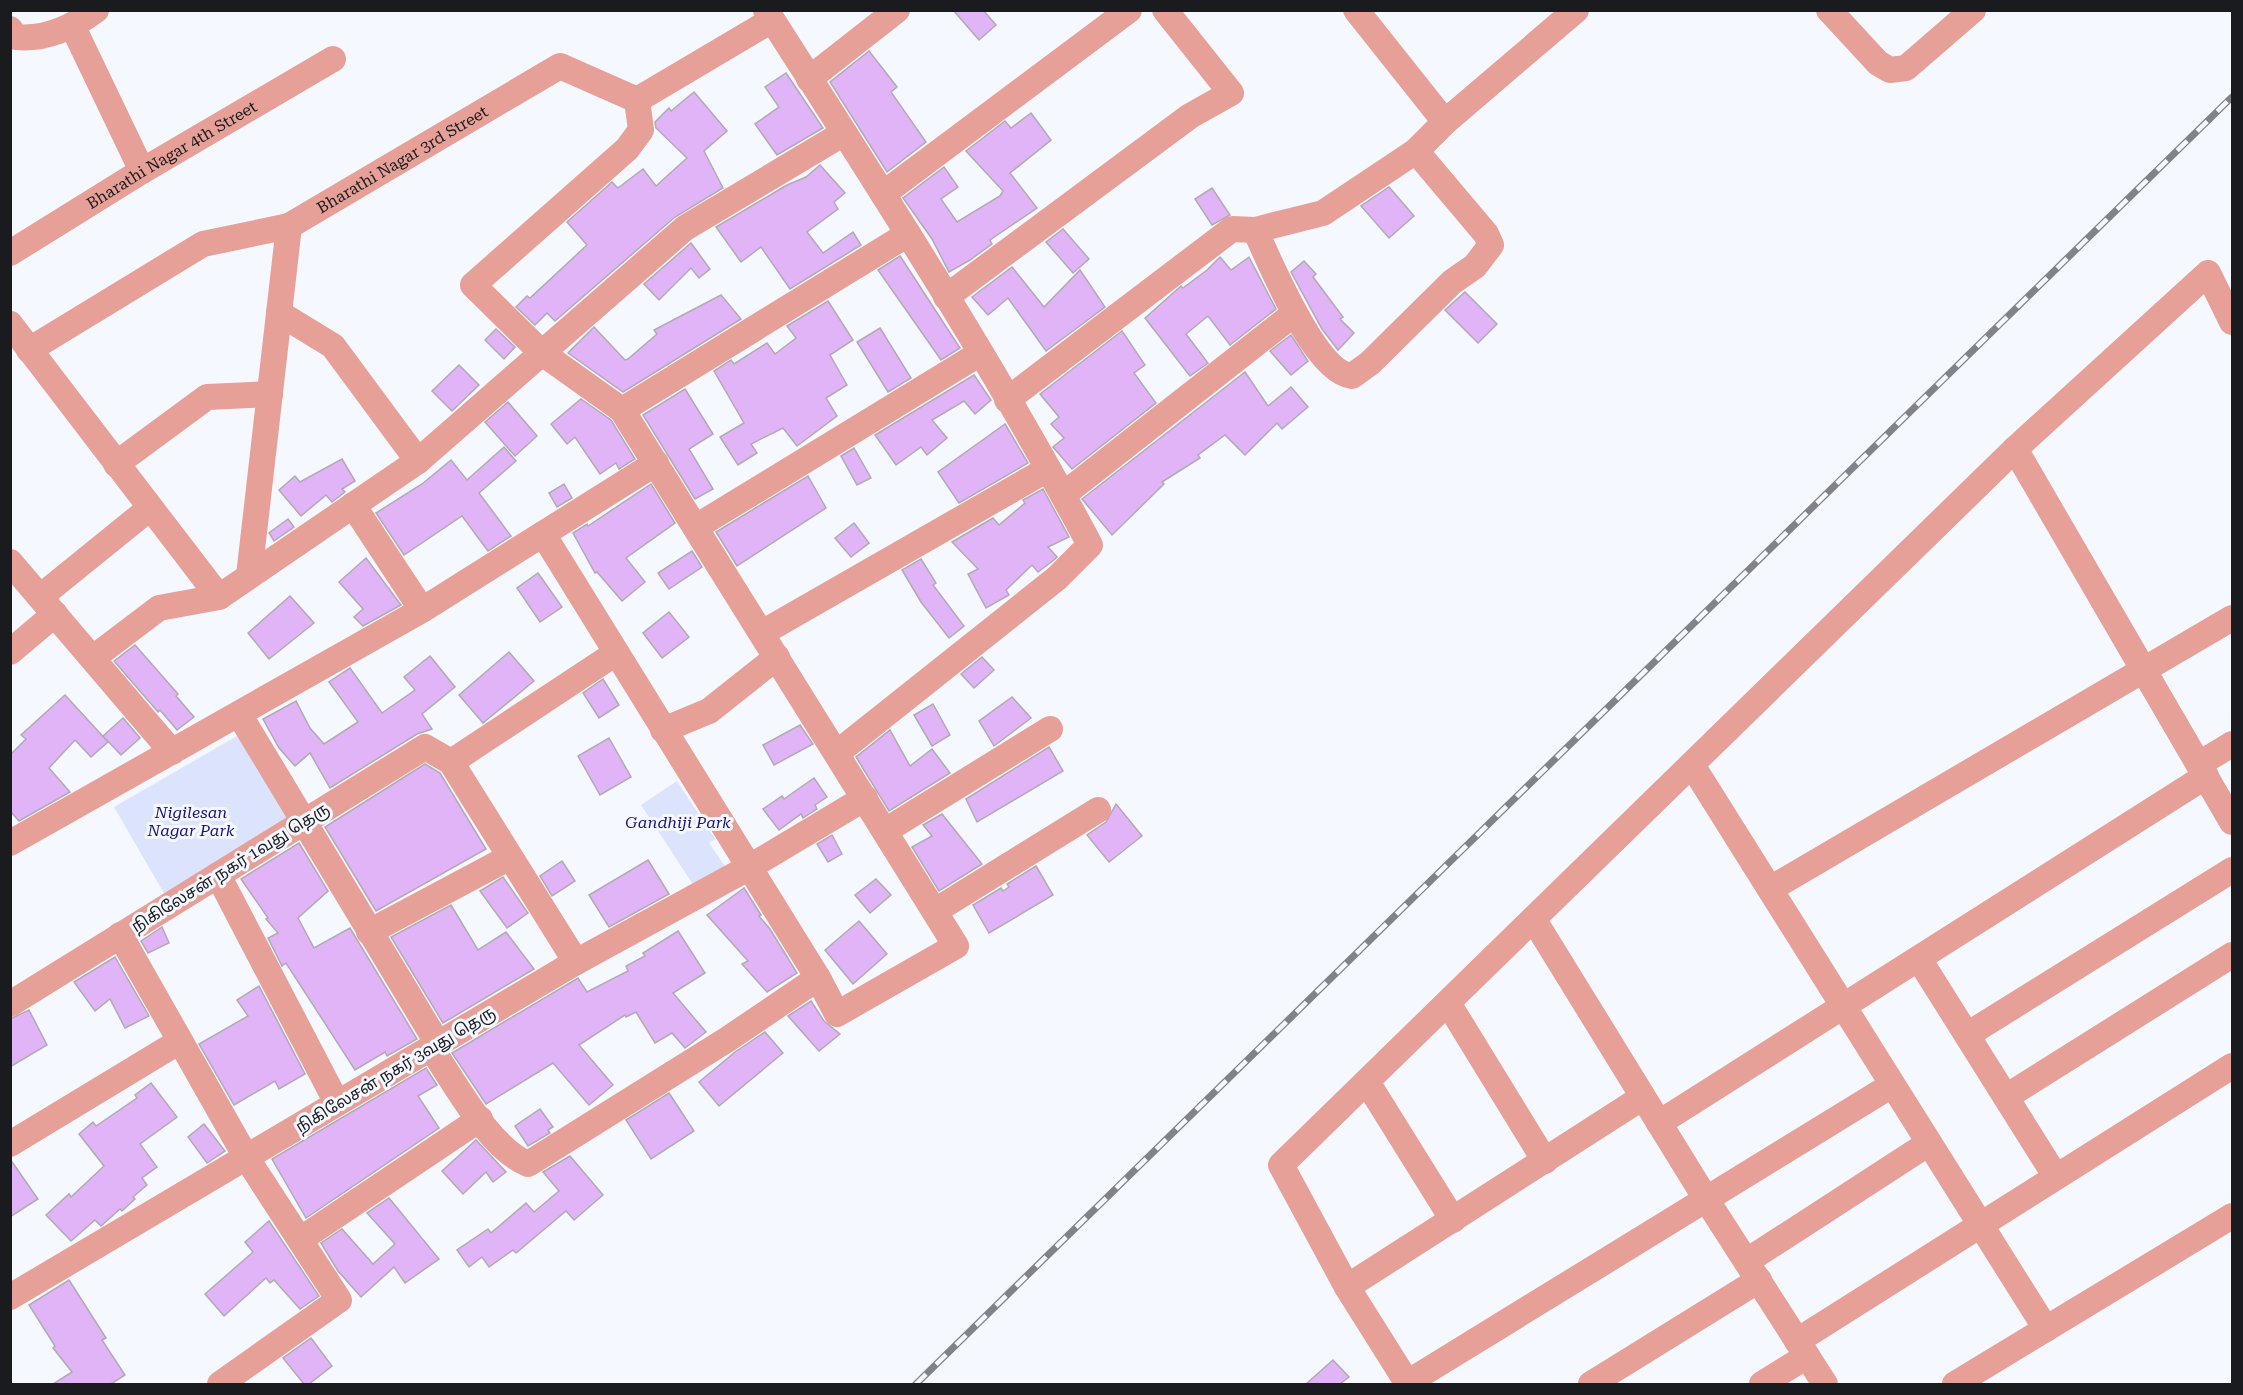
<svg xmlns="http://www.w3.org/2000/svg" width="2243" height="1395" font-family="'Roboto Serif','Noto Sans Tamil',serif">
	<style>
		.green { fill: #dce3fd }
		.building { fill: #e1b4f7; stroke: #b1aab4; stroke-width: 1.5 }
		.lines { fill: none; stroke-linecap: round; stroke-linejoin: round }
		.minor { stroke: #e6a097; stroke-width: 26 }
		.rail-casing { stroke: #828389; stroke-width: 7 }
		.rail { stroke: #f6f8ff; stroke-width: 4.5; stroke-dasharray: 14; stroke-linecap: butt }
		.labels { text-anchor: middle; stroke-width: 6; stroke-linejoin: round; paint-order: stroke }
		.street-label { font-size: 16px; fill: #1a1b1f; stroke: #f6f8ff }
		.park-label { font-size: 16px; font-style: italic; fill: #1b1479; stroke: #f6f8ff }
	</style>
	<rect width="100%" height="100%" fill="#f6f8ff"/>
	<g class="green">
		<polygon points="244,732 295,819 165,895 114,807"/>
		<polygon points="677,781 715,839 709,843 727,869 696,889 641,805"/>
	</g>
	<g class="building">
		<polygon points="953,10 983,10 996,25 979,40"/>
		<polygon points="869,51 897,87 891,92 926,142 887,172 830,82"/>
		<polygon points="786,73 823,128 777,155 755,124 779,107 765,87"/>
		<polygon points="694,92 727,131 704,151 723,188 675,217 555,321 547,313 535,325 516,307 527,296 530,298 587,245 567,222 612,182 618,188 643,169 656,186 687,158 656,128 655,122 669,108 671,111"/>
		<polygon points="1031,113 1051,140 1010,173 1037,208 990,240 992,244 970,260 949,272 932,239 903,198 944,167 958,187 941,199 957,222 1000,196 1003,191 966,151 1005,121 1011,128"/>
		<polygon points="820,165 845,193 834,202 838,209 807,232 823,253 853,232 861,245 790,289 761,247 741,262 716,227 787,185 806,177"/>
		<polygon points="1389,187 1414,216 1389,238 1361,206"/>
		<polygon points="1212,188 1230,215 1212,225 1195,199"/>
		<polygon points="1063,229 1089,259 1073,273 1046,242"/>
		<polygon points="691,243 710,269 699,278 691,268 659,300 644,284"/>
		<polygon points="900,256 960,348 941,360 878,270"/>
		<polygon points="1220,257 1231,270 1249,257 1276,309 1230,345 1208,316 1186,334 1208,363 1190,376 1145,318 1181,286 1183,288 1207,270"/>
		<polygon points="1304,261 1316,274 1313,277 1343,317 1340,319 1354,333 1338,350 1322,329 1291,272"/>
		<polygon points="1012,267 1044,307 1080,270 1105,307 1046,351 1008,298 988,315 972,297"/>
		<polygon points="1465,292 1497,324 1478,343 1445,310"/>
		<polygon points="721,295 741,319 623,392 568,353 594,327 625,360 628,359 657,334 654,330"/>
		<polygon points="828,301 853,340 830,355 847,385 826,398 837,416 797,446 783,428 751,444 757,453 738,465 720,437 744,423 714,371 731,360 734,364 767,343 775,354 796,338 787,326"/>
		<polygon points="880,328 911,378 888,392 857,342"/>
		<polygon points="496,329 515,347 504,359 485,340"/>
		<polygon points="1122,331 1145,365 1134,373 1156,403 1072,469 1053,447 1064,438 1051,424 1059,417 1040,394"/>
		<polygon points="1291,335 1308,361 1291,375 1270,351"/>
		<polygon points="459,365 479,385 452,411 432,391"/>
		<polygon points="1245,372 1268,406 1291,387 1308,407 1282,429 1277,423 1245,455 1225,435 1198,455 1200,458 1162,482 1164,484 1112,535 1082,499"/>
		<polygon points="974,375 991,400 975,414 964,401 932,420 947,438 927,455 921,447 896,465 875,435"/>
		<polygon points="685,389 713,434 689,449 713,489 695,499 643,415"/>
		<polygon points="581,399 611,420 635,459 619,469 616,463 600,474 575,437 567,444 551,424"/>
		<polygon points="508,402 537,436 515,456 485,422"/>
		<polygon points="1005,424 1028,463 959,503 938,472"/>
		<polygon points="504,447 516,461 479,493 511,536 488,551 462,516 404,555 376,513 422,484 451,460 467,480"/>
		<polygon points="854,448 871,478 857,485 841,456"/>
		<polygon points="342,459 355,481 342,489 345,492 332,502 326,495 301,516 279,490 295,476 300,482"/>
		<polygon points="808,476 826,508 737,566 716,532"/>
		<polygon points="564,484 572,498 557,507 549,493"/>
		<polygon points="651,484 675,523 626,558 645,582 622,601 597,572 595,573 573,533 587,524 588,526"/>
		<polygon points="1043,489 1069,537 1048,547 1057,557 1054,560 1038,572 1032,565 1006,590 1009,595 986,608 968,574 978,569 952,542 993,518 999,525 1025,503 1023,500"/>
		<polygon points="288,519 294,527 274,541 269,533"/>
		<polygon points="854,523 869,543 851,557 835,538"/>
		<polygon points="692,551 702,567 669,589 658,573"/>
		<polygon points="366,558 401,605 363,626 354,617 363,609 339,582"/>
		<polygon points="921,559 936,583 933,585 964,626 949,638 921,602 902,570"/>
		<polygon points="538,573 562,607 540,622 517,588"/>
		<polygon points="290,596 314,623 269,659 248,633"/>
		<polygon points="669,612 689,637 662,658 643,633"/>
		<polygon points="135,645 178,694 176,696 194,717 177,730 160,710 158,712 114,661"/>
		<polygon points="509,652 534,681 483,723 459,695"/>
		<polygon points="430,656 455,687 422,714 432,729 417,734 330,788 310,753 295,766 279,748 263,719 296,701 310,728 324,744 358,722 329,682 350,668 382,713 415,690 404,677"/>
		<polygon points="982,657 994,670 974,688 961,674"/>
		<polygon points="603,679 619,705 599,718 583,693"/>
		<polygon points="65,695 108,742 91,757 75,740 49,768 70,792 19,821 10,811 10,755 26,739 21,735"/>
		<polygon points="1012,697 1031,718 994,746 979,721"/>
		<polygon points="933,704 950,735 932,746 914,715"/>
		<polygon points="123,718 140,738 121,755 103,736"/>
		<polygon points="800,725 813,744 774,765 763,745"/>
		<polygon points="890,730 910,766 932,749 950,773 889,811 856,757"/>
		<polygon points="609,738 631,777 600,795 578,756"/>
		<polygon points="1049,747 1063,771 977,822 966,799"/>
		<polygon points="425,764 440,773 486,849 376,911 325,827"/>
		<polygon points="814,778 827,797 815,805 817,809 803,818 801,814 779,830 763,809 782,796 784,799"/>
		<polygon points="1116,804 1142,836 1109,862 1087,835 1106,822"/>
		<polygon points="942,814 982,864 939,891 912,847 932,836 923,825"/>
		<polygon points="832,835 842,854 828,862 817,844"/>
		<polygon points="299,843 328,891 298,918 314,948 350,928 417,1039 387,1056 385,1052 355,1070 286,963 282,966 268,938 278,933 266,919 268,918 241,879"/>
		<polygon points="648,860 669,894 609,927 589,895"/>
		<polygon points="562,861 575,881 552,896 540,876"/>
		<polygon points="1036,866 1053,895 989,933 973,905 1001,888 1003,891 1009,887 1007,884"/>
		<polygon points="503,877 528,913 507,928 480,891"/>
		<polygon points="876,879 891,895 870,913 855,895"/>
		<polygon points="744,888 761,915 759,916 770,929 797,973 767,992 742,964 748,961 707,915"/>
		<polygon points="451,905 478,950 506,932 534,969 443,1023 391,937"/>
		<polygon points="859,921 887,954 853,984 825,950"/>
		<polygon points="162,927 169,943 148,953 141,941"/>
		<polygon points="678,931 705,973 673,993 706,1032 685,1048 672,1033 655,1043 636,1012 626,1017 625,1015 579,1045 613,1085 589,1105 553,1063 486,1104 452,1053 578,978 587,992 628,971 626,966 645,956 643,953"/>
		<polygon points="115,957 149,1016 125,1028 110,999 95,1011 74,982"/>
		<polygon points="259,986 305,1074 279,1089 275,1081 234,1105 199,1044 248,1016 237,1000"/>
		<polygon points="811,1001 824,1021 840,1034 819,1051 788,1016"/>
		<polygon points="29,1010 47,1045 10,1067 10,1019"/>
		<polygon points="765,1032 783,1053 719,1106 699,1082 735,1052"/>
		<polygon points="426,1068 437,1085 418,1096 439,1128 306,1218 272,1159"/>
		<polygon points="151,1083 177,1117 140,1144 157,1167 142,1178 147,1185 133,1197 135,1199 122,1211 120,1209 101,1226 95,1220 71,1241 46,1215 69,1194 71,1197 104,1166 79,1134 93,1122 96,1126 137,1098 135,1095"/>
		<polygon points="669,1093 694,1131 651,1159 626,1120"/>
		<polygon points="540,1109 553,1127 548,1130 550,1133 528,1146 515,1126"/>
		<polygon points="204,1124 225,1151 207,1163 188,1137"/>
		<polygon points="476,1140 506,1172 493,1182 486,1172 463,1194 442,1171"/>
		<polygon points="570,1156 603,1195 574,1220 566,1211 516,1253 513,1250 489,1267 482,1257 469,1267 457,1250 488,1229 491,1233 526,1203 534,1212 559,1191 543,1172"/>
		<polygon points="10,1159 38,1199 10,1217"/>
		<polygon points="389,1198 439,1259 405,1283 394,1267 361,1297 338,1271 321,1243 342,1229 373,1264 395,1244 367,1213"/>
		<polygon points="269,1221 319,1296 300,1309 274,1280 270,1283 266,1278 224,1316 205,1294 253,1252 245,1242"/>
		<polygon points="69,1280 106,1338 102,1340 125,1375 111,1384 53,1384 72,1372 53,1348 55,1346 29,1305"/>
		<polygon points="311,1338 332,1366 309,1384 304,1384 283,1358"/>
		<polygon points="1333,1360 1349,1377 1340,1384 1306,1384"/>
	</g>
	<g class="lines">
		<g class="minor">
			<path d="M766,10C878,186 992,361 1090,545L1057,578L837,753"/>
			<polyline points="1356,10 1445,122"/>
			<polyline points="1829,10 1878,63 1890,70 1906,68 1973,10"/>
			<polyline points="73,27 142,171"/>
			<path d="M10,29L16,37C46,40 73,27 96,10"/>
			<polyline points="809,79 897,10"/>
			<polyline points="883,194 1129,10"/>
			<polyline points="1255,230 1323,213 1416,151 1445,122 1576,10"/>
			<path id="s1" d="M10,253L142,171L333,59"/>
			<polyline points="946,297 1190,116 1231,93 1165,10"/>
			<polyline points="279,313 333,346 418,461"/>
			<polyline points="10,324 219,597"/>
			<path id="s2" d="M29,350L203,244L289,226L560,66L637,100L772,20"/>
			<path d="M1007,400L1232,229L1255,230C1271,264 1315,373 1352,376L1370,363L1452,282L1475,266L1491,245L1486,234L1416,151"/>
			<polyline points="622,410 908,234"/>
			<polyline points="2015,449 2232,822"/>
			<polyline points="116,464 207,397 270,394"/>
			<polyline points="1063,495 1295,313"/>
			<polyline points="353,505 422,610"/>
			<polyline points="696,527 979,354"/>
			<polyline points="543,534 818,978 837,1014 956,946 622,410 542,353 473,285 627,149 641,130 637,100"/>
			<polyline points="10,562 172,752"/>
			<polyline points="249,576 289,226"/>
			<polyline points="40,597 150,508"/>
			<polyline points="762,633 1048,469"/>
			<polyline points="10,652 55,614"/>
			<polyline points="93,658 159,608 219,597 418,461 685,228 844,133"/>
			<polyline points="239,714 438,1044"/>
			<polyline points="663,730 709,711 777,657"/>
			<polyline points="451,762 616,653"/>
			<polyline points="2199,764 2232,744"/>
			<polyline points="1692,765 2046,1329"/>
			<polyline points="885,831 1050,729"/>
			<polyline points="10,843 422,610 656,463"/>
			<polyline points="218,875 337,1103"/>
			<polyline points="1770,889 2232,618"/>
			<polyline points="935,911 1098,810"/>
			<polyline points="1534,920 1706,1199 1825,1384"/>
			<polyline points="369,932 510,857"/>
			<polyline points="120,935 246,1157 339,1300 220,1384"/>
			<polyline points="1919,959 2056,1177"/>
			<polyline points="576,962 748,868 865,798"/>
			<polyline points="1448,1003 1545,1161"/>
			<polyline points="10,1004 425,747 451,762 576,962 10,1297"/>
			<polyline points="1967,1035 2232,870"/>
			<path d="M431,1048C455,1083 489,1148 528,1164L728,1039L818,978"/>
			<polyline points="1367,1082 1453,1220"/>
			<polyline points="2006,1097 2232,955"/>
			<polyline points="1659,1123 2206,776"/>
			<polyline points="10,1144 180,1041"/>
			<polyline points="301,1239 480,1119"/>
			<polyline points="1747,1261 1929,1143"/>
			<polyline points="1347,1287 1643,1097"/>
			<polyline points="1797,1341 2232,1066"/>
			<polyline points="1407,1383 1892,1085"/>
			<polyline points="1408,1384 1347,1287 1281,1165 2015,449 2208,273 2232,322"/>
			<polyline points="1591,1384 1759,1280"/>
			<polyline points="1762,1384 1807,1356"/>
			<polyline points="1955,1384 2232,1216"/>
		</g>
		<g class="rail-casing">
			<polyline id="rail" points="916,1384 2232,97"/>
		</g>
		<use href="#rail" class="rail"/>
	</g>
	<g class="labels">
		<g class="street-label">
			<text dy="6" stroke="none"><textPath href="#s1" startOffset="189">Bharathi Nagar 4th Street</textPath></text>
			<text dy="6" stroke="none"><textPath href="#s2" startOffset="423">Bharathi Nagar 3rd Street</textPath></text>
			<text transform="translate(230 867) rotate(-32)" y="6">நிகிலேசன் நகர் 1வது தெரு</text>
			<text transform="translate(395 1069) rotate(-31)" y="6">நிகிலேசன் நகர் 3வது தெரு</text>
		</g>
		<g class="park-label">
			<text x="191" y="818">Nigilesan<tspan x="191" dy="18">Nagar Park</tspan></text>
			<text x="678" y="828">Gandhiji Park</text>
		</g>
	</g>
	<rect width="2243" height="1395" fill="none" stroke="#1a1b1f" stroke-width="24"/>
</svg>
